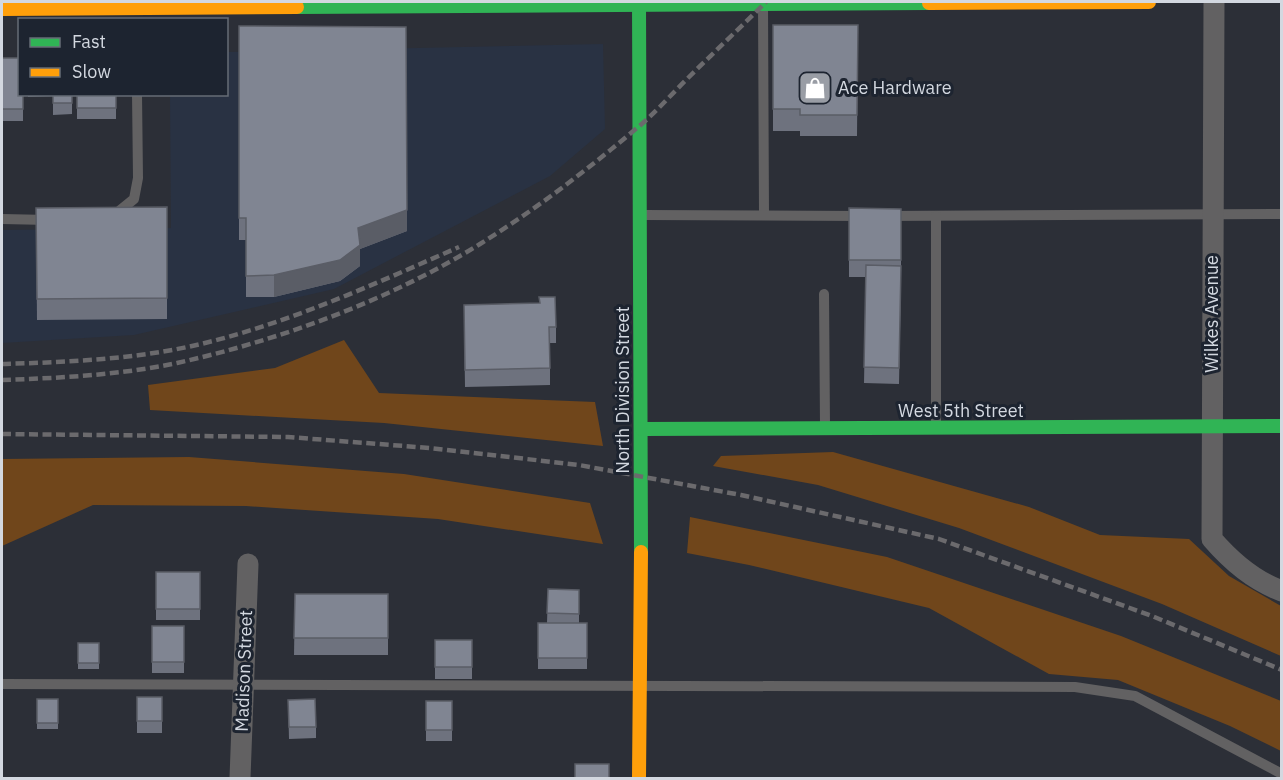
<svg xmlns="http://www.w3.org/2000/svg" width="1283" height="780" font-family="'IBM Plex Sans',sans-serif">
	<style>
		.built { fill: #293243 }
		.forest { fill: #70461b }
		.lines { fill: none; stroke-linecap: round; stroke-linejoin: round }
		.lane { stroke: #626162; stroke-width: 10 }
		.street { stroke: #626162; stroke-width: 21 }
		.fast { stroke: #30b455; stroke-width: 14 }
		.slow { stroke: #ff9f0a; stroke-width: 14 }
		.rail { stroke: #6b6a6d; stroke-width: 4.5; stroke-dasharray: 9 4.5; stroke-linecap: butt }
		.wall { fill: #6e727e }
		.shaded-wall { fill: #5a5d66 }
		.building { fill: #808592; stroke: #5a5d66; stroke-width: 1.5 }
		.labels { text-anchor: middle; stroke-width: 6; stroke-linejoin: round; paint-order: stroke }
		.poi-label { font-size: 18px; fill: #d3d8e0; stroke: #1d2430; text-anchor: start }
		.street-label { font-size: 18px; fill: #d3d8e0; stroke: #1d2430 }
	</style>
	<rect width="100%" height="100%" fill="#2c2f37"/>
	<polygon class="built" points="603,44 605,129 550,176 334,289 134,335 2,343 2,230 171,228 170,95 226,94 227,52"/>
	<g class="forest">
		<polygon points="344,340 379,393 595,402 603,446 384,423 150,410 148,385 275,368"/>
		<polygon points="833,452 1029,507 1100,535 1189,539 1229,576 1281,606 1281,656 1162,604 959,528 818,485 713,466 721,456"/>
		<polygon points="189,457 404,474 590,503 603,544 438,519 246,506 93,505 2,546 2,459"/>
		<polygon points="690,517 887,557 1121,636 1281,701 1281,751 1230,726 1118,680 1049,674 929,608 749,565 687,553"/>
	</g>
	<g class="lines">
		<g class="lane">
			<polyline points="763,5 764,215"/>
			<polyline points="112,214 118,212 134,199 138,178 137,94"/>
			<polyline points="643,215 862,216"/>
			<polyline points="886,216 1282,214"/>
			<polyline points="2,219 49,220"/>
			<polyline points="824,294 825,426"/>
			<polyline points="936,429 936,216"/>
			<polyline points="2,684 1075,687 1135,696 1282,774"/>
		</g>
		<g class="street">
			<path d="M1214,2L1212,539C1231,561 1254,581 1282,591"/>
			<polyline points="240,778 248,564"/>
		</g>
		<g class="fast">
			<polyline points="639,2 641,552"/>
			<polyline points="297,7 929,3"/>
			<polyline points="642,429 1282,426"/>
		</g>
		<g class="slow">
			<polyline points="929,3 1149,2"/>
			<polyline points="2,9 297,7"/>
			<polyline points="639,778 641,552"/>
		</g>
		<g class="rail">
			<path d="M2,364C73,362 144,359 213,341C298,319 379,282 459,247"/>
			<path d="M2,380C60,378 120,375 177,363C280,340 390,300 480,244C535,210 587,170 637,128C654,114 669,97 685,81C712,54 740,28 766,2"/>
			<polyline points="2,434 288,437 430,448 579,465 741,495 939,539 1152,616 1282,670"/>
		</g>
	</g>
	<g class="wall">
		<polygon points="773,25 858,25 857,136 800,136 800,131 773,131"/>
		<polygon points="239,26 407,231 360,249 360,266 340,281 274,297 246,297 246,240 239,240"/>
		<polygon points="2,58 23,94 23,121 2,121"/>
		<polygon points="28,94 72,94 72,114 53,115 53,96 28,97"/>
		<rect x="77" y="94" width="39" height="25"/>
		<polygon points="167,207 167,319 37,320 36,208"/>
		<polygon points="849,208 901,209 901,282 899,384 864,383 866,277 849,277"/>
		<polygon points="464,322 556,327 556,343 550,343 550,385 465,387"/>
		<rect x="156" y="572" width="44" height="48"/>
		<polygon points="548,589 579,590 579,623 587,623 587,669 538,669 538,623 547,623"/>
		<polygon points="295,594 388,594 388,655 294,655"/>
		<rect x="152" y="626" width="32" height="47"/>
		<rect x="435" y="640" width="37" height="39"/>
		<rect x="78" y="643" width="21" height="26"/>
		<rect x="137" y="697" width="25" height="36"/>
		<rect x="37" y="699" width="21" height="30"/>
		<polygon points="288,700 316,727 316,738 289,739"/>
		<rect x="426" y="701" width="26" height="40"/>
	</g>
	<polygon class="shaded-wall" points="407,210 407,231 360,249 360,266 340,281 274,297 274,275 358,228"/>
	<g class="building">
		<polygon points="773,25 858,25 857,115 800,115 800,109 773,109"/>
		<polygon points="239,26 406,27 407,210 358,228 360,245 340,260 274,275 246,276 246,218 239,218"/>
		<polygon points="2,58 20,58 20,94 23,94 23,109 2,109"/>
		<rect x="53" y="94" width="19" height="9"/>
		<rect x="77" y="94" width="39" height="14"/>
		<polygon points="167,207 167,298 37,299 36,208"/>
		<polygon points="849,208 901,209 901,260 849,260"/>
		<polygon points="866,265 901,266 899,368 864,367"/>
		<polygon points="539,297 555,297 556,327 549,327 550,368 465,370 464,305 540,303"/>
		<rect x="156" y="572" width="44" height="37"/>
		<polygon points="548,589 579,590 579,614 547,613"/>
		<polygon points="295,594 388,594 388,638 294,638"/>
		<rect x="538" y="623" width="49" height="35"/>
		<rect x="152" y="626" width="32" height="36"/>
		<rect x="435" y="640" width="37" height="27"/>
		<rect x="78" y="643" width="21" height="20"/>
		<rect x="137" y="697" width="25" height="24"/>
		<rect x="37" y="699" width="21" height="24"/>
		<polygon points="315,699 316,727 289,727 288,700"/>
		<rect x="426" y="701" width="26" height="29"/>
		<rect x="575" y="764" width="34" height="14"/>
	</g>
	<defs>
		<g id="shop-square" transform="scale(1.725)"><rect x="-9" y="-9" width="18" height="18" rx="4" fill="#999da5" stroke="#1d2430"/><path d="M-5-2.5h2.3a2.7 3.5 0 0 1 5.4 0H5L5.5 6h-11ZM-1.5-2.5h3a1.5 2.3 0 0 0-3 0Z" fill="#fff"/></g>
	</defs>
	<g fill-rule="evenodd">
		<use href="#shop-square" x="815" y="88"/>
	</g>
	<g class="labels">
		<g class="poi-label">
			<text x="838" y="94">Ace Hardware</text>
		</g>
		<g class="street-label">
			<text transform="translate(1212 314) rotate(-90)" y="6">Wilkes Avenue</text>
			<text transform="translate(623 390) rotate(-90)" y="6">North Division Street</text>
			<text x="961" y="417">West 5th Street</text>
			<text transform="translate(244 671) rotate(-88)" y="6">Madison Street</text>
		</g>
	</g>
	<rect width="1283" height="780" fill="none" stroke="#d3d8e0" stroke-width="6"/>
	<rect x="18" y="18" width="210" height="78" fill="#1d2430" stroke="#666c76" stroke-width="1.5"/>
	<rect x="30" y="38" width="30" height="9" fill="#30b455" stroke="#666c76" stroke-width="1.5"/>
	<text x="72" y="48" font-size="18" fill="#d3d8e0">Fast</text>
	<rect x="30" y="68" width="30" height="9" fill="#ff9f0a" stroke="#666c76" stroke-width="1.5"/>
	<text x="72" y="78" font-size="18" fill="#d3d8e0">Slow</text>
</svg>
